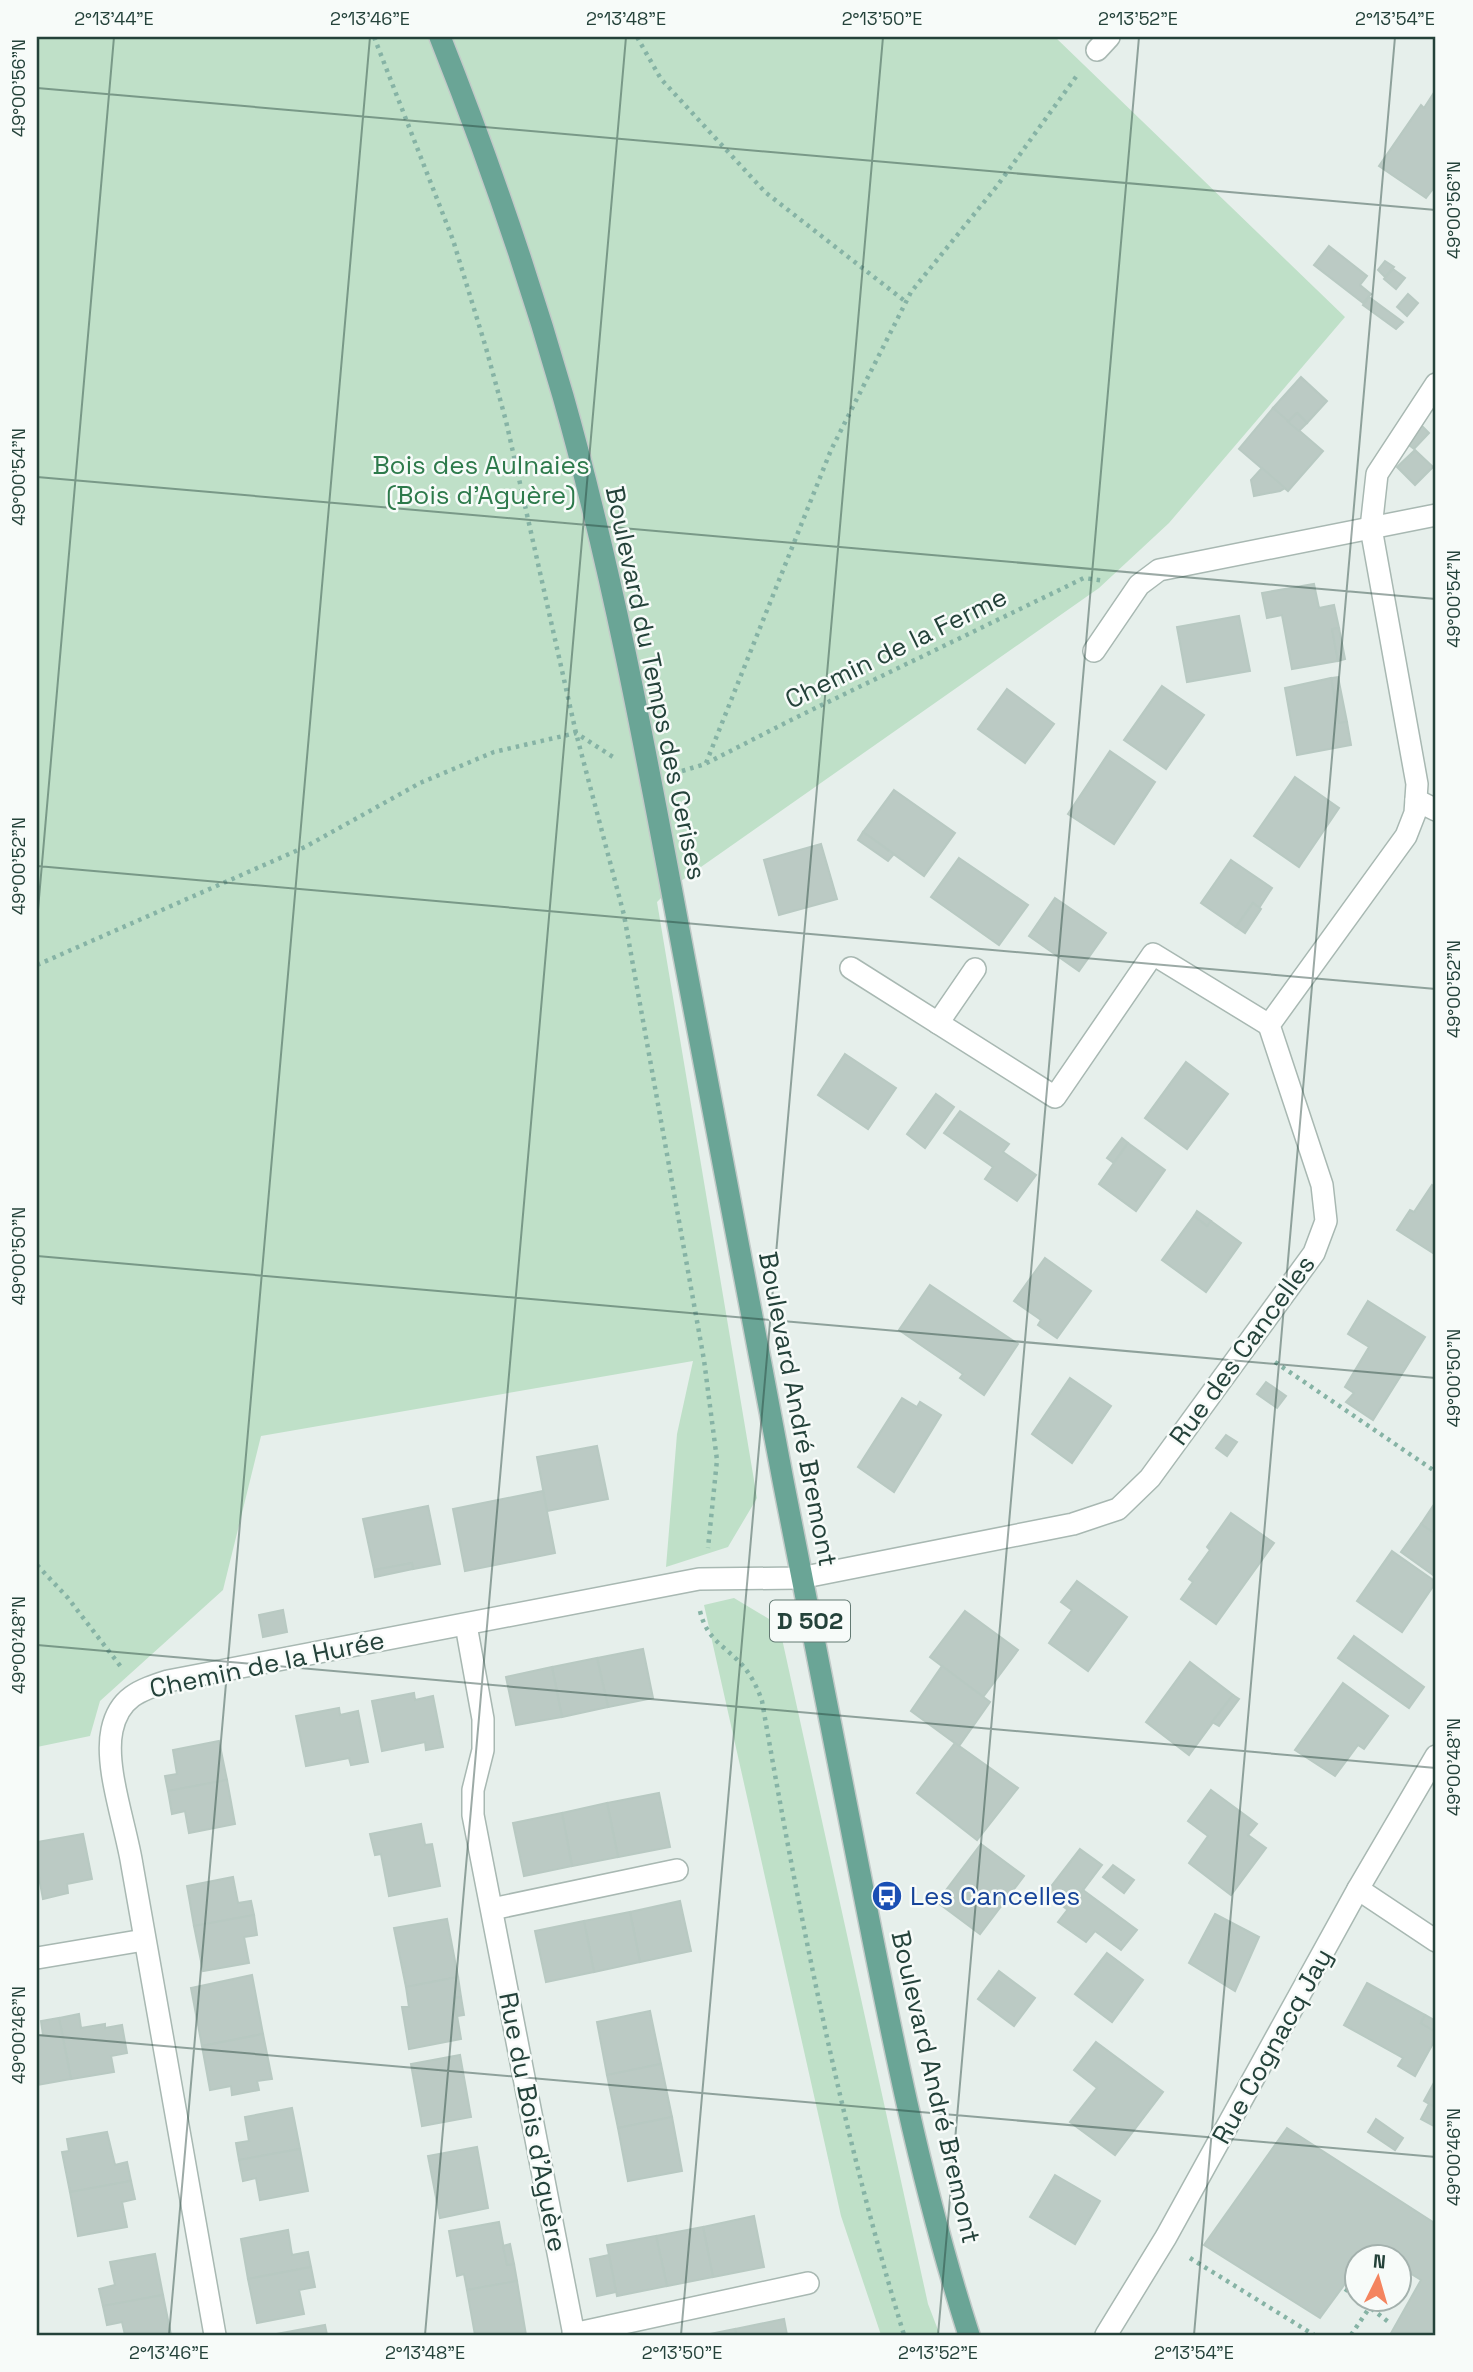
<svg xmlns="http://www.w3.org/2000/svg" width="1473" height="2372" font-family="'Space Grotesk',sans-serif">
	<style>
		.green { fill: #bfe0c8 }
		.building { fill: #bbcac4; stroke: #b8c9c2; stroke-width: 2 }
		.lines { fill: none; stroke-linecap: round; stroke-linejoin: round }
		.minor-casing { stroke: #a8b8b2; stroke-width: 24 }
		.major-casing { stroke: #c2cac8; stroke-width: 24 }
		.path { stroke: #86b3a5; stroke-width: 4.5; stroke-dasharray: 3.5 5; stroke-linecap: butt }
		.minor { stroke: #fff; stroke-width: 21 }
		.major { stroke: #6aa596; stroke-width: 21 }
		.ticks { fill: none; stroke: #24423a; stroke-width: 2; stroke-opacity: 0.45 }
		.labels { text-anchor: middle; stroke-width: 5; stroke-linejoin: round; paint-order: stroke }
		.shield { fill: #f7fbf9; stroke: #637a73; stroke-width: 2 }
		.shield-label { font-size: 24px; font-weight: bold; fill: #24423a }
		.park-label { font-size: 26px; fill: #2d7a4b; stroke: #f7fbf9 }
		.street-label { font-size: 26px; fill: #24423a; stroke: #f7fbf9 }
		.transit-label { font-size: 26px; fill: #164399; stroke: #f7fbf9; text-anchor: start }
		.neatline { fill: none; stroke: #24423a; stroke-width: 2.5 }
		.ticks-label { font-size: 18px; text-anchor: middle; fill: #24423a }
	</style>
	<rect width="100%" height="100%" fill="#e6efeb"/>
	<g class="green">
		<polygon points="37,37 1055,37 1345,317 1169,523 1099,588 671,888 657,902 757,1498 728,1547 666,1567 677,1434 693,1361 261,1436 223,1590 100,1701 90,1736 37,1747"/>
		<polygon points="734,1598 779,1625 928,2304 940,2335 881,2335 841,2216 704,1605"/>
	</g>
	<g class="building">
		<polygon points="1435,91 1436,163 1432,169 1436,172 1436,185 1426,198 1379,166 1421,105 1424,108"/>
		<polygon points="1329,246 1367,276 1360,285 1371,294 1363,303 1314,265"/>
		<polygon points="1385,261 1394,267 1385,277 1378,270"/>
		<polygon points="1393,269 1405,278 1396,289 1384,279"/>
		<polygon points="1408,294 1418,303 1407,316 1397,307"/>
		<polygon points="1369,297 1403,322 1396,329 1363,305"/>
		<polygon points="1301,377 1327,401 1307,423 1297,413 1288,422 1273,408"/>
		<polygon points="1273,408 1323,451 1288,491 1239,449"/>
		<polygon points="1297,413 1307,423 1299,431 1288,422"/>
		<polygon points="1419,423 1429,433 1414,449 1405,442"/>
		<polygon points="1415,450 1433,467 1415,485 1397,467"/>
		<polygon points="1262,468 1285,488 1280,491 1254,496 1251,480"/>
		<polygon points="1314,584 1319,608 1334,605 1339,628 1332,629 1338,661 1292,669 1282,615 1267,618 1262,593"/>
		<polygon points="1239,616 1250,671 1187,682 1177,627"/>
		<polygon points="1339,628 1345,659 1338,661 1332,629"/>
		<polygon points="1338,677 1347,722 1339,723 1331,678"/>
		<polygon points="1331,678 1339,723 1347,722 1351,745 1297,755 1285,688"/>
		<polygon points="1162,686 1204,715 1166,769 1124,740"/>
		<polygon points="1007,689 1054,724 1025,763 978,729"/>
		<polygon points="1110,751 1155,782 1114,844 1068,814"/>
		<polygon points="1295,777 1339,808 1299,867 1254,836"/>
		<polygon points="894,790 955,833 924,876 863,832"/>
		<polygon points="863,832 894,854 888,861 858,840"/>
		<polygon points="821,844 837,899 779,915 764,860"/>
		<polygon points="959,858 1028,905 999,945 931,897"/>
		<polygon points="1231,860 1272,888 1259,908 1253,903 1236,927 1201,903"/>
		<polygon points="1055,898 1106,933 1079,971 1029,936"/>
		<polygon points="1253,903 1261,909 1245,933 1236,927"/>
		<polygon points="845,1054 896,1088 868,1129 818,1095"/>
		<polygon points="1186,1062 1228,1094 1187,1149 1145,1118"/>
		<polygon points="936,1094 954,1107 925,1148 907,1134"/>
		<polygon points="960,1111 1009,1144 1003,1152 1036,1175 1017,1201 985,1179 993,1167 944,1133"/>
		<polygon points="1122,1138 1128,1143 1114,1163 1107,1158"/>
		<polygon points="1128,1143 1165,1170 1136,1211 1099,1184"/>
		<polygon points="1432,1185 1436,1188 1436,1255 1397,1230 1410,1210 1414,1212"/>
		<polygon points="1197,1211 1211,1221 1207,1226 1194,1216"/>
		<polygon points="1194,1216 1207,1226 1211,1221 1241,1243 1206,1292 1162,1260"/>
		<polygon points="1045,1258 1091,1291 1057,1338 1038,1325 1041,1320 1014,1301"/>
		<polygon points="930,1285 1018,1344 984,1395 960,1378 963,1374 899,1330"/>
		<polygon points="1368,1301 1425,1337 1373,1420 1346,1402 1354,1393 1345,1387 1369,1347 1348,1334"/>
		<polygon points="1070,1378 1111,1406 1072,1463 1032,1434"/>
		<polygon points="1266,1382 1286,1396 1277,1408 1257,1394"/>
		<polygon points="902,1398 917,1407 920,1402 941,1415 894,1492 858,1467"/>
		<polygon points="1226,1435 1237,1442 1227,1456 1216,1448"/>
		<polygon points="597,1446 608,1499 547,1511 537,1457"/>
		<polygon points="543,1491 555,1553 465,1571 453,1509"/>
		<polygon points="428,1506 440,1564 413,1569 412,1563 374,1570 363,1519"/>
		<polygon points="1433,1506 1436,1508 1435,1534 1421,1524"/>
		<polygon points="1231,1513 1274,1543 1216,1624 1181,1599 1193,1582 1189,1579 1210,1550 1207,1547"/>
		<polygon points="1421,1524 1435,1534 1436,1531 1436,1577 1401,1552"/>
		<polygon points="1392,1551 1436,1582 1402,1632 1357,1601"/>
		<polygon points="412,1563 413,1569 375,1577 374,1570"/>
		<polygon points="1077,1581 1127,1617 1088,1671 1049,1643 1072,1610 1061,1602"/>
		<polygon points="283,1610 287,1632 263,1637 259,1615"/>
		<polygon points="965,1611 1018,1650 983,1697 930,1657"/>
		<polygon points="1354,1636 1424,1687 1409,1708 1338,1658"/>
		<polygon points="643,1649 653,1698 608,1707 597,1658"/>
		<polygon points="597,1658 608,1707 562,1717 552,1667"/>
		<polygon points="1190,1662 1233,1695 1189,1755 1146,1722"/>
		<polygon points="942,1666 990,1702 959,1746 911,1711"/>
		<polygon points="552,1667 562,1717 516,1725 506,1677"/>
		<polygon points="1343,1683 1388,1716 1364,1749 1358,1745 1335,1776 1295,1750"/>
		<polygon points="414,1693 415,1700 433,1696 443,1747 426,1750 425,1742 382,1751 372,1701"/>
		<polygon points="1233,1695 1239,1699 1219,1726 1212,1722"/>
		<polygon points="339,1708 340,1715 358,1711 368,1762 351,1765 349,1758 306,1766 296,1716"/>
		<polygon points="219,1741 227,1780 168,1791 165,1776 177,1774 173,1750"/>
		<polygon points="955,1743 1018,1788 977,1840 917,1793"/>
		<polygon points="227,1780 235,1824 189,1833 185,1811 172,1814 168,1791"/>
		<polygon points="1211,1790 1257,1824 1248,1835 1266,1848 1231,1895 1189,1863 1208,1836 1188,1821"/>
		<polygon points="659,1793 670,1847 618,1857 607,1803"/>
		<polygon points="607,1803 618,1857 572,1866 562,1813"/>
		<polygon points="562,1813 572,1866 524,1876 513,1823"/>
		<polygon points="421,1824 425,1845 432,1844 440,1886 389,1896 381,1854 375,1855 370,1834"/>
		<polygon points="83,1834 92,1879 67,1884 68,1893 43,1899 37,1867 37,1842"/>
		<polygon points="981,1844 1024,1876 980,1934 937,1902"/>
		<polygon points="1080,1849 1102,1865 1068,1910 1046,1893"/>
		<polygon points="1113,1865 1134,1880 1124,1893 1103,1877"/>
		<polygon points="233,1877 238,1903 251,1901 254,1915 194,1926 187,1886"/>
		<polygon points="1083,1890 1137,1930 1121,1950 1095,1931 1086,1942 1058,1922"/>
		<polygon points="680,1901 691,1951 640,1962 630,1912"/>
		<polygon points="630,1912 640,1962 594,1972 584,1921"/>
		<polygon points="1215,1914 1259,1937 1235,1991 1189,1963"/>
		<polygon points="254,1915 257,1935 244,1937 249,1963 203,1971 194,1926"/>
		<polygon points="447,1919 458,1977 406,1987 394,1928"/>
		<polygon points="584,1921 594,1972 546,1982 535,1931"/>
		<polygon points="1107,1953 1143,1980 1112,2022 1075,1994"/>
		<polygon points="999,1971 1035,1998 1014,2026 978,1999"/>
		<polygon points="252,1975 263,2034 202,2046 191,1988"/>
		<polygon points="458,1977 461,1997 454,1998 461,2039 409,2049 402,2007 409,2007 406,1987"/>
		<polygon points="1367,1983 1425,2015 1421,2023 1436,2032 1436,2038 1415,2076 1398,2066 1403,2058 1344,2025"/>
		<polygon points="461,1997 464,2015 457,2016 454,1998"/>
		<polygon points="650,2011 661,2064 607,2075 597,2022"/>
		<polygon points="79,2014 81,2028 105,2024 105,2028 122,2025 127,2053 111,2056 114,2072 71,2079 59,2018"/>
		<polygon points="1425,2015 1436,2021 1436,2032 1421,2023"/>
		<polygon points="59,2018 71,2079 37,2085 37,2036 43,2035 41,2021"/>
		<polygon points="263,2034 272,2079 257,2081 259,2090 232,2095 231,2086 210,2090 202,2046"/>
		<polygon points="1096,2042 1163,2092 1115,2155 1070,2122 1097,2088 1074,2070"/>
		<polygon points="460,2055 471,2117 422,2126 411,2064"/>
		<polygon points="661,2064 672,2117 618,2128 607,2075"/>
		<polygon points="1436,2079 1436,2108 1424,2101"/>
		<polygon points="1429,2104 1436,2108 1436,2127 1421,2119"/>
		<polygon points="292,2108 300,2149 239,2160 236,2143 249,2141 245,2117"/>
		<polygon points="672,2117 682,2171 628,2181 618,2128"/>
		<polygon points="1376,2119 1403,2138 1395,2150 1368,2132"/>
		<polygon points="1287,2128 1436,2224 1436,2335 1390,2335 1421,2280 1400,2267 1400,2256 1383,2256 1370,2248 1364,2256 1358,2256 1358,2266 1320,2318 1204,2245"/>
		<polygon points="107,2132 115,2165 127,2162 131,2181 70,2192 62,2152 69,2151 67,2139"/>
		<polygon points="477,2147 488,2208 440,2218 428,2156"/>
		<polygon points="300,2149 308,2191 260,2200 256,2178 243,2181 239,2160"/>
		<polygon points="1055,2175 1100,2201 1075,2244 1030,2217"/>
		<polygon points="131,2181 135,2199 122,2202 127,2227 78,2236 70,2192"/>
		<polygon points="754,2216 764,2267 713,2277 703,2227"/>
		<polygon points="499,2222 507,2265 514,2264 517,2281 467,2290 464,2274 457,2276 449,2231"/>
		<polygon points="703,2227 713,2277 667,2286 656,2236"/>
		<polygon points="288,2230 292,2255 308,2252 311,2267 248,2279 241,2239"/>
		<polygon points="656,2236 667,2286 617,2296 607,2245"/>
		<polygon points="510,2244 514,2264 507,2265 503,2246"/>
		<polygon points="155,2254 163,2295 103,2306 99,2289 115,2285 110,2262"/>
		<polygon points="609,2255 616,2292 597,2296 590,2259"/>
		<polygon points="311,2267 315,2287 299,2290 304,2314 257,2323 248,2279"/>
		<polygon points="517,2281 526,2335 475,2335 467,2290"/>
		<polygon points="163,2295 171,2335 125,2335 122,2322 107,2325 103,2306"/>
		<polygon points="784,2319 787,2335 736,2335 735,2329"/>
		<polygon points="325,2325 327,2335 271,2335"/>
		<polygon points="735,2329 736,2335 705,2335"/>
	</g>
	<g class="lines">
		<g class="minor-casing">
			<g id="minor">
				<polyline points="1097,50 1109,37"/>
				<polyline points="1094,651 1139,585 1159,570 1436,515"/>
				<polyline points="1416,800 1436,810"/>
				<polyline points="851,968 1055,1097 1153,954 1269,1025"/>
				<polyline points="938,1023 975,969"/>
				<polyline points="466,1625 483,1719 483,1750 473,1790 473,1815 574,2335"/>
				<polyline points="1358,1889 1436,1941"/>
				<polyline points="492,1909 677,1870"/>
				<polyline points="37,1958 144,1940"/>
				<polyline points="573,2334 808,2283"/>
				<path d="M215,2335C187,2179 160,2022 132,1865C126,1826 104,1767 112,1730C119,1697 140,1690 168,1681L699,1579L800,1578L1073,1524L1118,1509L1150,1478L1314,1253L1326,1221L1322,1185L1269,1025L1406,836L1415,813L1417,784L1371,528L1377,474L1436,384"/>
				<polyline points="1106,2335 1166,2237 1358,1889 1436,1756"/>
			</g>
		</g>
		<g class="major-casing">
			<path id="major" d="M440,37C487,155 528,274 563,396C619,594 654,798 692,999C742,1264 791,1528 844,1792C880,1974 912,2158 969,2335"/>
		</g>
		<g class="path">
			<polyline points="374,37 453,240 486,348 506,421 576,733 624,915 704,1360 717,1460 708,1548"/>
			<polyline points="637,37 661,79 765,192 906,302"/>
			<polyline points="706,763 831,450 911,292 997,186 1078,74"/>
			<polyline points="682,771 705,764 793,719 1084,578 1105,581"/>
			<polyline points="37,965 305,847 420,783 494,752 576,733 613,757"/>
			<polyline points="1275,1362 1436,1472"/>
			<polyline points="37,1565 68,1598 121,1667"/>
			<path d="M700,1611C707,1641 726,1646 744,1667C752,1677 758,1689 762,1701C799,1914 841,2128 904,2335"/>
			<polyline points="1190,2258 1314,2335"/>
			<polyline points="1345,2289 1358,2298"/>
			<polyline points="1358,2298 1391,2324"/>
			<polyline points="1351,2335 1376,2298"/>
		</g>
		<use href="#minor" class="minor"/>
		<use href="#major" class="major"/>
	</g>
	<path class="ticks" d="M37,88L1436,210M37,477L1436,599M37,866L1436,989M37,921L114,37M37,1256L1436,1378M37,1645L1436,1768M37,2035L1436,2157M169,2335L370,37M425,2335L626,37M681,2335L883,37M938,2335L1139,37M1194,2335L1395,37"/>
	<defs>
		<g id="bus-disc" transform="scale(1.575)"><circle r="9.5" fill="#1a4fb4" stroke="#f7fbf9"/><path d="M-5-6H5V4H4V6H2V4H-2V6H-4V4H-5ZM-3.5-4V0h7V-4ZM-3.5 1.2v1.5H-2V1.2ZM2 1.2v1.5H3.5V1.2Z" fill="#fff"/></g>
	</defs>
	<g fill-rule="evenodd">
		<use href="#bus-disc" x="887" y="1896"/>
	</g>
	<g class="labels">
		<rect class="shield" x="770" y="1600.5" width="80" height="41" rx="5"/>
		<g class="shield-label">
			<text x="810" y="1629">D 502</text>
		</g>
		<g class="park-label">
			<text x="481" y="474">Bois des Aulnaies<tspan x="481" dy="30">(Bois d'Aguère)</tspan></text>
		</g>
		<g class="street-label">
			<text transform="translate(896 648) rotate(-26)" y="9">Chemin de la Ferme</text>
			<text transform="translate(656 683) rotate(78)" y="9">Boulevard du Temps des Cerises</text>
			<text transform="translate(1242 1350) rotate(-54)" y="9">Rue des Cancelles</text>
			<text transform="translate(798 1409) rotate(79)" y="9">Boulevard André Bremont</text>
			<text transform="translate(267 1664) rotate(-12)" y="9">Chemin de la Hurée</text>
			<text transform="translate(1272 2046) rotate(-61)" y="9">Rue Cognacq Jay</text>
			<text transform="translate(936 2087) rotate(77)" y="9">Boulevard André Bremont</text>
			<text transform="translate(533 2122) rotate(79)" y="9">Rue du Bois d'Aguère</text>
		</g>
		<g class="transit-label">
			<text x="910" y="1905">Les Cancelles</text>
		</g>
	</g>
	<rect width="1473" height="2372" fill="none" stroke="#f7fbf9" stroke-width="77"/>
	<g transform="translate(1378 2278) rotate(5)"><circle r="33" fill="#f7fbf9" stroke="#a3b1ad" stroke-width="2"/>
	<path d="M0-5L12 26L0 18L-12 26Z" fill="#f4845f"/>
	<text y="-10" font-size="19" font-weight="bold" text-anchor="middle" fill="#24423a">N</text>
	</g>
	<rect x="38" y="38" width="1396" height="2296" class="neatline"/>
	<g class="ticks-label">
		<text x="114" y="25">2°13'44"E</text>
		<text x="370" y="25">2°13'46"E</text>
		<text x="626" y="25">2°13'48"E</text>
		<text x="882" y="25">2°13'50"E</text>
		<text x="1138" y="25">2°13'52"E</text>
		<text x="1395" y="25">2°13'54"E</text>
		<text transform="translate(19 88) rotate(-90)" y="6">49°00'56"N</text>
		<text transform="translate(1454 210) rotate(-90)" y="6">49°00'56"N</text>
		<text transform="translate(19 477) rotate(-90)" y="6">49°00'54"N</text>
		<text transform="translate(1454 599) rotate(-90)" y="6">49°00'54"N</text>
		<text transform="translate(19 866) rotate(-90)" y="6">49°00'52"N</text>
		<text transform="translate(1454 989) rotate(-90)" y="6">49°00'52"N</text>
		<text transform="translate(19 1256) rotate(-90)" y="6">49°00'50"N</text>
		<text transform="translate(1454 1378) rotate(-90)" y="6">49°00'50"N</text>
		<text transform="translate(19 1645) rotate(-90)" y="6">49°00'48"N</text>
		<text transform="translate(1454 1767) rotate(-90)" y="6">49°00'48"N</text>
		<text transform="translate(19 2035) rotate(-90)" y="6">49°00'46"N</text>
		<text transform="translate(1454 2157) rotate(-90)" y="6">49°00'46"N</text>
		<text x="169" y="2359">2°13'46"E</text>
		<text x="425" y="2359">2°13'48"E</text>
		<text x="682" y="2359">2°13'50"E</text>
		<text x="938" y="2359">2°13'52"E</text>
		<text x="1194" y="2359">2°13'54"E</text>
	</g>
</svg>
